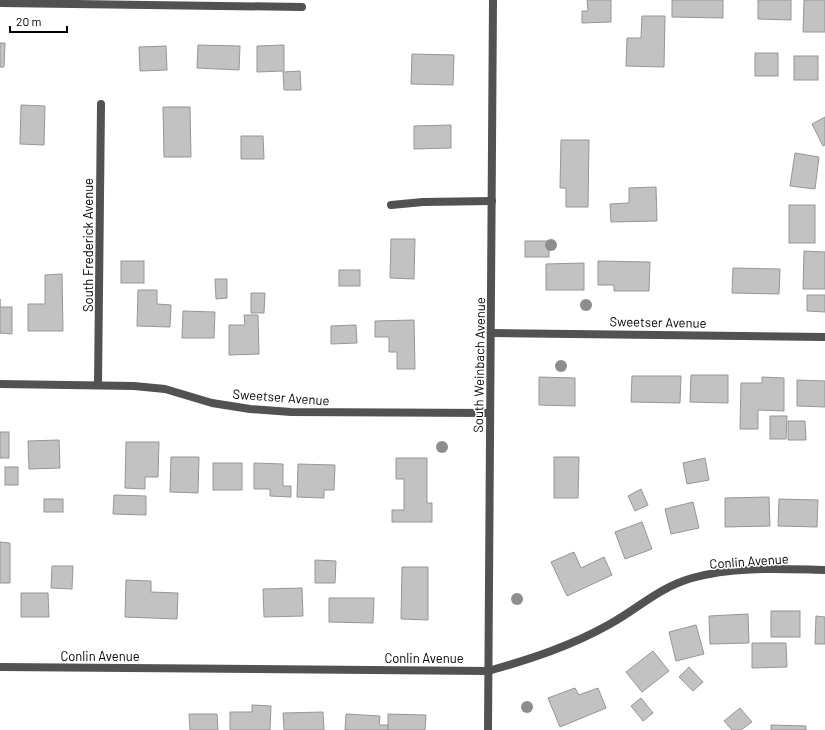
<svg xmlns="http://www.w3.org/2000/svg" width="825" height="730" font-family="Barlow,sans-serif">
	<style>
		.building { fill: #c2c2c2; stroke: #969696 }
		.lines { fill: none; stroke-linecap: round; stroke-linejoin: round }
		.service { stroke: #525252; stroke-width: 8 }
		.minor { stroke: #525252; stroke-width: 8 }
		.tertiary { stroke: #525252; stroke-width: 8 }
		.tree { fill: #8d8d8d }
		.labels { text-anchor: middle; stroke-width: 3; stroke-linejoin: round; paint-order: stroke }
		.street-label { font-size: 13px; fill: #000; stroke: #fff }
	</style>
	<rect width="100%" height="100%" fill="#fff"/>
	<g class="building">
		<polygon points="587,0 611,0 611,22 582,23 582,11 588,11"/>
		<polygon points="672,0 723,0 723,18 672,17"/>
		<polygon points="758,0 791,0 791,20 758,19"/>
		<polygon points="804,0 825,0 825,32 803,32"/>
		<polygon points="642,16 665,16 664,67 626,66 627,38 641,38"/>
		<polygon points="0,43 5,43 4,67 0,67"/>
		<polygon points="198,45 240,46 239,70 197,68"/>
		<polygon points="284,45 284,71 257,72 257,46"/>
		<polygon points="166,46 167,70 140,71 139,47"/>
		<rect x="755" y="53" width="23" height="23"/>
		<polygon points="412,54 454,55 453,85 411,84"/>
		<rect x="794" y="56" width="24" height="24"/>
		<polygon points="300,71 301,90 284,90 283,72"/>
		<polygon points="21,105 45,106 44,145 20,144"/>
		<polygon points="163,107 190,107 191,157 164,157"/>
		<polygon points="825,117 825,145 823,146 812,124"/>
		<polygon points="451,125 451,148 414,149 414,126"/>
		<polygon points="241,136 263,136 264,159 241,159"/>
		<polygon points="561,140 589,140 588,207 566,207 566,188 560,188"/>
		<polygon points="795,153 819,157 815,189 790,186"/>
		<polygon points="656,187 657,221 611,222 610,204 629,203 629,188"/>
		<rect x="789" y="205" width="26" height="38"/>
		<polygon points="391,239 415,239 414,279 390,278"/>
		<rect x="525" y="241" width="24" height="16"/>
		<polygon points="804,251 825,252 825,289 803,289"/>
		<rect x="121" y="261" width="23" height="22"/>
		<polygon points="598,261 650,262 649,291 614,291 614,285 598,285"/>
		<polygon points="584,263 584,290 546,290 546,264"/>
		<polygon points="733,268 780,269 779,294 732,293"/>
		<rect x="339" y="270" width="21" height="16"/>
		<polygon points="62,274 63,331 28,331 28,304 45,304 45,275"/>
		<polygon points="215,279 227,279 227,298 216,299"/>
		<polygon points="138,290 157,290 157,304 171,305 170,327 137,326"/>
		<polygon points="251,293 265,293 264,313 251,313"/>
		<polygon points="807,295 825,295 825,312 807,311"/>
		<polygon points="0,299 0,307 12,307 12,334 0,333"/>
		<polygon points="183,311 215,312 214,338 182,338"/>
		<polygon points="244,315 258,315 259,354 229,355 229,325 245,325"/>
		<polygon points="414,320 415,369 397,369 397,352 389,352 389,337 375,337 375,321"/>
		<polygon points="356,325 357,343 331,344 331,326"/>
		<polygon points="691,375 728,375 728,403 690,402"/>
		<polygon points="632,376 681,376 680,403 631,402"/>
		<polygon points="539,377 575,378 575,406 539,405"/>
		<polygon points="762,377 784,378 784,411 758,410 758,429 740,429 741,383 762,383"/>
		<polygon points="797,380 825,381 825,407 797,406"/>
		<polygon points="770,416 787,416 786,439 770,439"/>
		<polygon points="788,421 805,421 806,440 788,440"/>
		<rect x="0" y="432" width="9" height="26"/>
		<polygon points="59,440 60,468 29,469 28,441"/>
		<polygon points="126,442 159,442 158,477 145,477 145,489 125,488"/>
		<polygon points="171,457 199,457 198,493 170,492"/>
		<polygon points="554,457 579,457 578,498 554,498"/>
		<polygon points="396,458 427,458 427,503 432,503 432,522 392,522 392,510 404,510 404,479 396,479"/>
		<polygon points="705,458 709,480 687,484 683,463"/>
		<rect x="213" y="463" width="29" height="27"/>
		<polygon points="254,463 283,464 283,486 291,486 291,497 270,496 270,489 254,489"/>
		<polygon points="298,464 335,465 334,490 324,490 324,498 297,497"/>
		<rect x="5" y="467" width="13" height="18"/>
		<polygon points="641,489 648,505 635,511 628,496"/>
		<polygon points="114,495 146,496 146,515 113,514"/>
		<polygon points="769,497 770,526 725,527 725,498"/>
		<rect x="44" y="499" width="19" height="13"/>
		<polygon points="779,499 818,500 817,527 778,526"/>
		<polygon points="693,502 699,528 671,534 665,509"/>
		<polygon points="642,522 652,549 625,559 615,532"/>
		<polygon points="0,542 10,543 10,583 0,583"/>
		<polygon points="574,552 581,568 604,557 612,575 567,596 551,562"/>
		<polygon points="315,560 336,561 335,583 315,583"/>
		<polygon points="52,566 73,566 72,589 51,588"/>
		<polygon points="402,567 428,567 428,620 401,619"/>
		<polygon points="126,580 151,581 151,592 178,593 177,619 125,617"/>
		<polygon points="302,588 303,616 264,617 263,589"/>
		<polygon points="21,593 48,593 49,617 21,617"/>
		<polygon points="329,598 374,598 373,623 329,622"/>
		<rect x="771" y="611" width="29" height="26"/>
		<polygon points="748,614 749,643 710,644 709,616"/>
		<polygon points="816,616 825,617 825,644 815,644"/>
		<polygon points="696,625 704,654 676,661 669,632"/>
		<polygon points="752,643 786,643 787,667 752,668"/>
		<polygon points="653,651 669,671 642,692 626,672"/>
		<polygon points="689,667 703,682 693,691 679,677"/>
		<polygon points="575,688 579,695 598,688 606,708 560,727 548,698"/>
		<polygon points="641,698 653,713 643,721 631,706"/>
		<polygon points="252,705 271,706 270,730 230,730 230,712 252,712"/>
		<polygon points="740,708 752,722 741,730 732,730 724,721"/>
		<polygon points="323,712 324,730 284,730 283,713"/>
		<polygon points="189,714 217,714 218,730 190,730"/>
		<polygon points="346,714 380,716 379,725 388,725 388,730 345,730"/>
		<polygon points="388,714 426,715 425,730 388,730"/>
		<polygon points="771,725 806,726 806,730 771,730"/>
	</g>
	<g class="lines">
		<polyline class="service" points="391,205 423,202 492,201"/>
		<g class="minor">
			<polyline points="0,3 302,7"/>
			<polyline points="491,333 825,337"/>
			<polyline points="0,384 134,386 165,389 212,403 250,409 291,412 490,413"/>
			<polyline points="98,385 101,104"/>
			<path d="M0,667L488,671C531,659 571,646 610,624C639,608 658,588 692,578C734,566 782,569 825,570"/>
		</g>
		<polyline class="tertiary" points="488,730 493,0"/>
	</g>
	<g class="tree">
		<circle cx="551" cy="245" r="6"/>
		<circle cx="586" cy="305" r="6"/>
		<circle cx="561" cy="366" r="6"/>
		<circle cx="442" cy="447" r="6"/>
		<circle cx="517" cy="599" r="6"/>
		<circle cx="527" cy="707" r="6"/>
	</g>
	<g class="labels">
		<g class="street-label">
			<text transform="translate(88 245) rotate(-90)" y="5">South Frederick Avenue</text>
			<text transform="translate(658 322) rotate(1)" y="5">Sweetser Avenue</text>
			<text transform="translate(479 365) rotate(-89)" y="5">South Weinbach Avenue</text>
			<text transform="translate(281 397) rotate(4)" y="5">Sweetser Avenue</text>
			<text transform="translate(749 561) rotate(-4)" y="5">Conlin Avenue</text>
			<text x="100" y="661">Conlin Avenue</text>
			<text x="424" y="663">Conlin Avenue</text>
		</g>
	</g>
	<path d="M10 26v6h57v-6" fill="none" stroke="#000000" stroke-width="2"/>
	<text x="16" y="26" font-size="12" fill="#000000" stroke="#ffffff" stroke-width="3" paint-order="stroke">20 m</text>
</svg>
